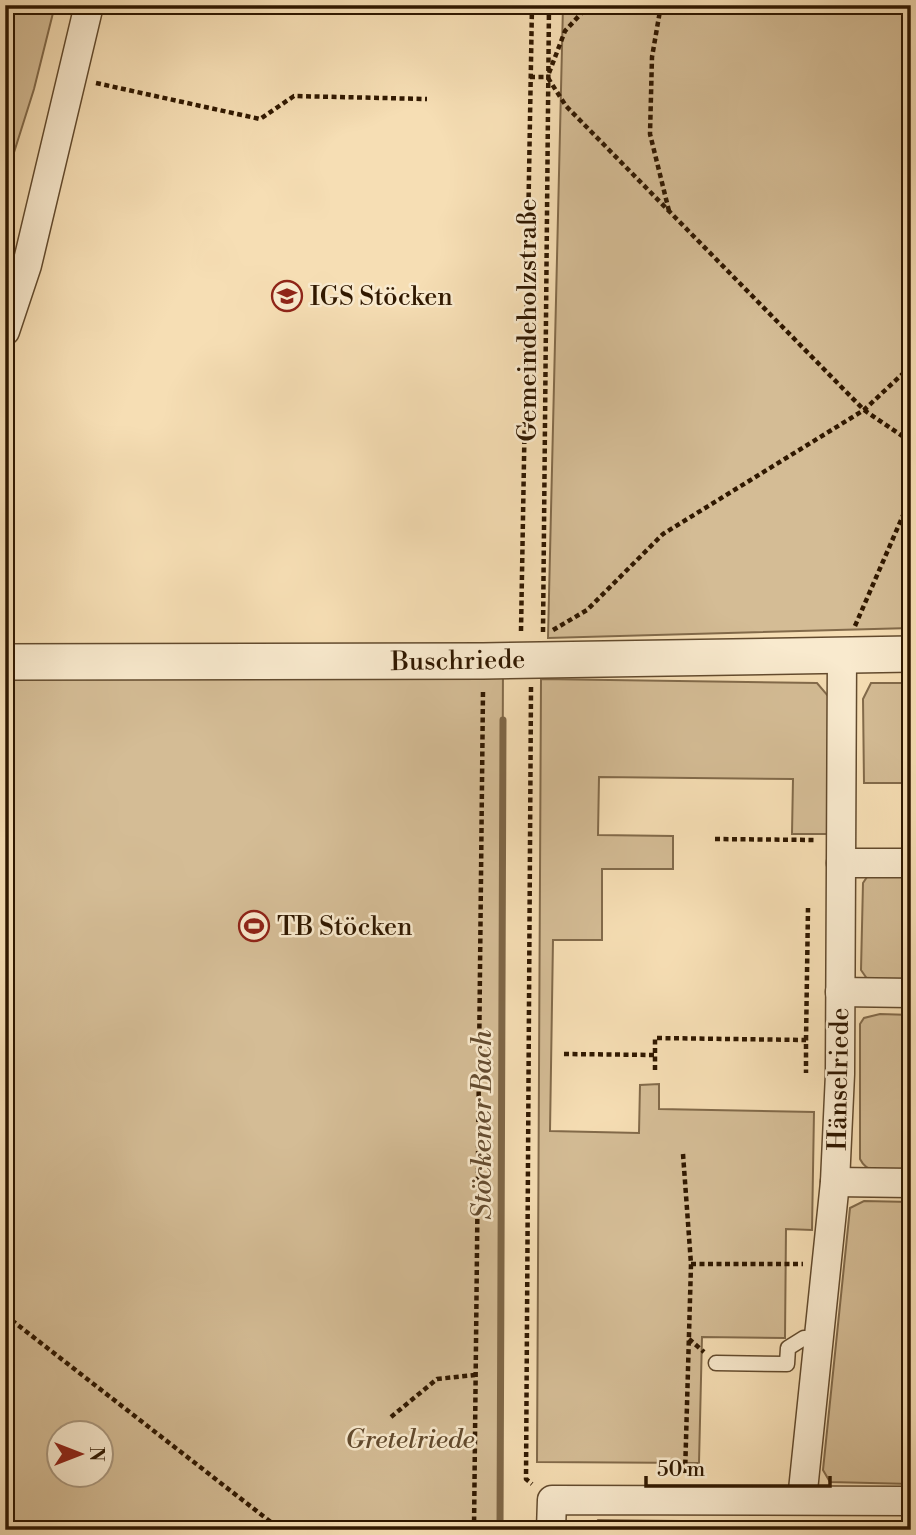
<svg xmlns="http://www.w3.org/2000/svg" width="916" height="1535" font-family="'Libre Bodoni',serif">
	<style>
		.green { fill: #d4bc95; stroke: #826a4a; stroke-width: 2; fill-rule: evenodd }
		.lines { fill: none; stroke-linecap: round; stroke-linejoin: round }
		.stream { stroke: #7f6747; stroke-width: 7 }
		.service-casing { stroke: #624a2d; stroke-width: 17 }
		.minor-casing { stroke: #624a2d; stroke-width: 31 }
		.tertiary-casing { stroke: #624a2d; stroke-width: 38 }
		.path { stroke: #301800; stroke-width: 4.5; stroke-dasharray: 5 3.5; stroke-linecap: butt }
		.service { stroke: #f9eace; stroke-width: 14 }
		.minor { stroke: #f9eace; stroke-width: 28 }
		.tertiary { stroke: #f9eace; stroke-width: 35 }
		.labels { text-anchor: middle; stroke-width: 5; stroke-linejoin: round; paint-order: stroke }
		.poi-label { font-size: 26px; fill: #301800; stroke: #f9eace; text-anchor: start }
		.street-label { font-size: 26px; fill: #301800; stroke: #f9eace }
		.park-label { font-size: 26px; font-style: italic; fill: #61492d; stroke: #f9eace }
		.water-label { font-size: 28px; font-style: italic; fill: #644c30; stroke: #f9eace }
	</style>
	<rect width="100%" height="100%" fill="#f6deb4"/>
	<filter id="stains"><feTurbulence type="fractalNoise" baseFrequency=".00286" numOctaves="4"/><feColorMatrix values="0 0 0 0 .2 0 0 0 0 .09 0 0 0 0 .02 0 0 0 .5 -.17"/></filter>
	<radialGradient id="worn" r=".72"><stop offset=".6" stop-color="#630" stop-opacity="0"/><stop offset="1" stop-color="#630" stop-opacity=".3"/></radialGradient>
	<g class="green">
		<polygon points="5,5 55,5 34,89 5,181"/>
		<polygon points="563,5 911,5 911,628 548,638"/>
		<path d="M503,661L500,1530H5V662ZM60,1434H102V1476H60Z"/>
		<polygon points="541,679 817,683 829,697 829,834 792,834 793,779 599,777 598,835 673,836 673,869 602,869 602,940 553,940 550,1131 639,1133 640,1085 659,1084 659,1109 814,1112 812,1230 786,1229 785,1338 702,1337 699,1463 537,1462"/>
		<polygon points="871,683 911,683 911,783 864,783 863,699"/>
		<polygon points="911,874 911,983 870,983 861,970 863,883 867,877"/>
		<path d="M880,1014L911,1015V1172C893,1172 869,1178 860,1159V1024L864,1018Z"/>
		<polygon points="864,1201 911,1202 911,1484 830,1482 823,1470 850,1208"/>
		<polygon points="598,1520 911,1524 911,1530 589,1530"/>
	</g>
	<g class="lines">
		<polyline class="stream" points="500,1530 503,720"/>
		<g class="service-casing">
			<polyline id="service" points="716,1363 787,1364 788,1348 804,1338 820,1338"/>
		</g>
		<g class="minor-casing">
			<g id="minor">
				<polyline points="5,331 27,265 89,5"/>
				<polyline points="841,863 911,863"/>
				<polyline points="840,992 911,993"/>
				<polyline points="835,1182 911,1183"/>
				<polyline points="802,1500 835,1182 840,1074 842,655"/>
				<polyline points="551,1530 552,1500 911,1501"/>
			</g>
		</g>
		<g class="tertiary-casing">
			<polyline id="tertiary" points="5,662 483,661 911,654"/>
		</g>
		<g class="path">
			<polyline points="661,5 652,57 650,134 669,211"/>
			<polyline points="549,73 565,31 589,5"/>
			<polyline points="530,77 548,77"/>
			<polyline points="548,78 566,106 864,410 911,442"/>
			<polyline points="96,83 260,119 294,96 427,99"/>
			<polyline points="855,626 911,497"/>
			<polyline points="553,630 587,610 663,534 864,410 911,366"/>
			<polyline points="521,631 532,5"/>
			<polyline points="543,632 549,5"/>
			<polyline points="531,687 526,1479 532,1484"/>
			<polyline points="715,839 816,840"/>
			<polyline points="806,1040 808,908"/>
			<polyline points="564,1054 655,1055"/>
			<polyline points="655,1070 655,1038 806,1040 806,1073"/>
			<polyline points="683,1154 691,1264 685,1475"/>
			<polyline points="691,1264 803,1264"/>
			<polyline points="5,1315 281,1530"/>
			<polyline points="689,1339 704,1352"/>
			<polyline points="391,1417 437,1379 475,1375"/>
			<polyline points="474,1530 483,690"/>
		</g>
		<use href="#service" class="service"/>
		<use href="#minor" class="minor"/>
		<use href="#tertiary" class="tertiary"/>
	</g>
	<defs>
		<g id="school-ring" transform="scale(1.575)"><circle r="9.5" fill="#f9eace" stroke="#8f2418" stroke-width="1.5"/><path d="M0-5L7-2L0 1L-7-2ZM-4 1L0 2.5L4 1V4Q0 6-4 4Z" fill="#8f2418"/></g>
		<g id="stadium-ring" transform="scale(1.575)"><circle r="9.5" fill="#f9eace" stroke="#8f2418" stroke-width="1.5"/><path d="M0-5a6.5 5 0 1 0 0 10a6.5 5 0 1 0 0-10ZM-3.5-1.8h7v3.6h-7Z" fill="#8f2418"/></g>
	</defs>
	<g fill-rule="evenodd">
		<use href="#school-ring" x="287" y="296"/>
		<use href="#stadium-ring" x="254" y="926"/>
	</g>
	<g class="labels">
		<g class="poi-label">
			<text x="310" y="305">IGS Stöcken</text>
			<text x="277" y="935">TB Stöcken</text>
		</g>
		<g class="street-label">
			<text transform="translate(527 320) rotate(-90)" y="9">Gemeindeholzstraße</text>
			<text transform="translate(458 660) rotate(-1)" y="9">Buschriede</text>
			<text transform="translate(838 1079) rotate(-89)" y="9">Hänselriede</text>
		</g>
		<g class="park-label">
			<text x="410" y="1448">Gretelriede</text>
		</g>
		<g class="water-label">
			<text transform="translate(481 1125) rotate(-90)" y="10">Stöckener Bach</text>
		</g>
	</g>
	<rect width="916" height="1535" fill="none" stroke="#f6deb4" stroke-width="28"/>
	<rect x="7" y="7" width="902" height="1521" fill="none" stroke="#301800" stroke-width="3.5"/>
	<rect x="14" y="14" width="888" height="1507" fill="none" stroke="#301800" stroke-width="2"/>
	<g transform="translate(80 1454) rotate(90)"><circle r="33" fill="#f9eace" stroke="#a9967c" stroke-width="2"/>
	<path d="M0-5L12 26L0 18L-12 26Z" fill="#8f2418"/>
	<text y="-10" font-size="19" font-weight="bold" text-anchor="middle" fill="#301800">N</text>
	</g>
	<path d="M646 1476v10h184v-10" fill="none" stroke="#301800" stroke-width="3.5"/>
	<text x="657" y="1476" font-size="21" fill="#301800" stroke="#f9eace" stroke-width="5" paint-order="stroke">50 m</text>
	<rect width="100%" height="100%" filter="url(#stains)"/>
	<rect width="100%" height="100%" fill="url(#worn)"/>
</svg>
